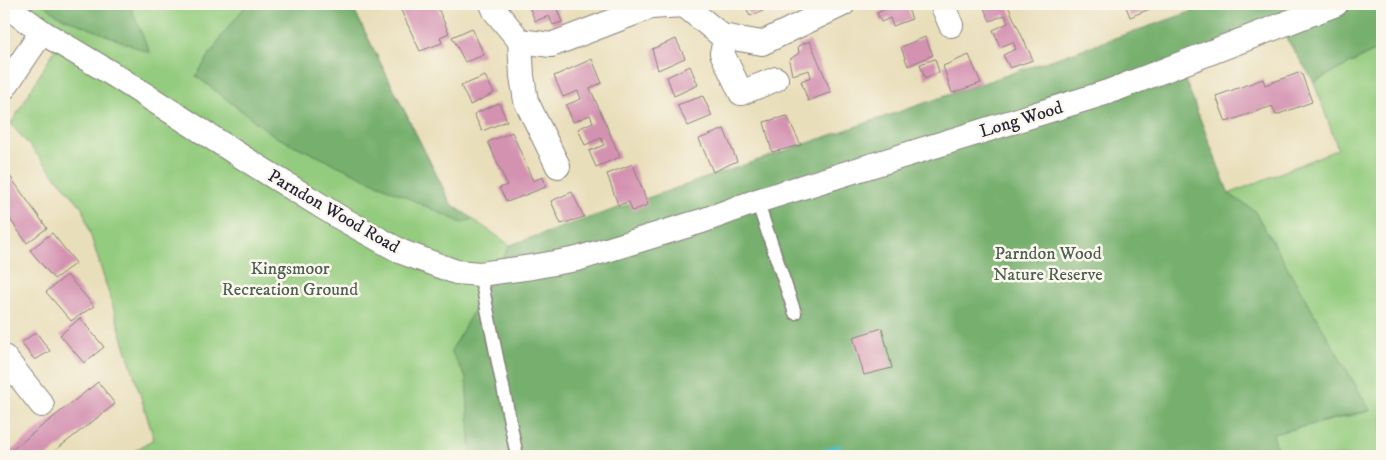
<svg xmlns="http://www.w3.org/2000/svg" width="1386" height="460" font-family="'IM FELL DW Pica',serif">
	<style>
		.green { fill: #94cc7f; stroke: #5b775d }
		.forest { fill: #77b06e; stroke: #4c6954 }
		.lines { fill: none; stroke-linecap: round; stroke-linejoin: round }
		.stream { stroke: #52bfcb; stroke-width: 6 }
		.building { fill: #d492b1 }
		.service-casing { stroke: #86807a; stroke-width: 15 }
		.minor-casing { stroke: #86807a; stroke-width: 26 }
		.service { stroke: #fff; stroke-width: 12 }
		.minor { stroke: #fff; stroke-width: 24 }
		.labels { text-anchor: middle; stroke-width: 5; stroke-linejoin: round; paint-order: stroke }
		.street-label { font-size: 18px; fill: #22223b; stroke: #fbf7ec }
		.park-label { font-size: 18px; fill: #4a5e53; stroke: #fbf7ec }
	</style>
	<rect width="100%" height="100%" fill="#fbf7ec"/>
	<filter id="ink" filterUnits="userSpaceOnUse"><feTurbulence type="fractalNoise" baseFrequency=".02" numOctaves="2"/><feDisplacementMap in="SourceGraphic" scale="10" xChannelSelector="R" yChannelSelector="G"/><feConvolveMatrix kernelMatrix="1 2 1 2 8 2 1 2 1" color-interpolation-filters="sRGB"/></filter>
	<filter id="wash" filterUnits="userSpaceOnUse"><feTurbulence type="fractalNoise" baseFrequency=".0096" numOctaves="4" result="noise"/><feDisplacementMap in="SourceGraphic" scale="20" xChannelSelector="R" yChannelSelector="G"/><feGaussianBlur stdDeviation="1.12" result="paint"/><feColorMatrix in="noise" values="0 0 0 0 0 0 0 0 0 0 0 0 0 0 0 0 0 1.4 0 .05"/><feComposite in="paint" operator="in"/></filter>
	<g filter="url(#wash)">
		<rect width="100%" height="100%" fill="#e9deba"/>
		<g class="green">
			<polygon points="5,4 351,4 451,204 510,245 531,456 126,456 154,439 82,207 11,124 55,49"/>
			<polygon points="1382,47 1382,456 1279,456 1272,434 1370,411 1229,194 1338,149 1314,82"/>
		</g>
		<g class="forest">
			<polygon points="43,4 129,4 150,53 59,16"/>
			<polygon points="247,4 351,4 451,204 473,219 462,223 276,137 196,76 223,34"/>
			<polygon points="1214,4 1382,4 1382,47 1314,82 1281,30 1181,69 1229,194 1254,210 1370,410 1273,434 1279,456 471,456 466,378 451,351 510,245"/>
		</g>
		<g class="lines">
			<polyline class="stream" points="812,456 838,447"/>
		</g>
		<g id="blocks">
			<g class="building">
				<polygon points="398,4 436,4 449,33 440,37 442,43 420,51"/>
				<polygon points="528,4 555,4 562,22 553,25 549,16 535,21"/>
				<polygon points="734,4 759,4 763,11 750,16 745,5 736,9"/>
				<polygon points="766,4 780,4 781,6 768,9"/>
				<polygon points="895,4 906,4 912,19 893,26 890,18 881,22 877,13"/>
				<polygon points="982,4 1007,4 1033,60 1010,68 1003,55 1016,49 1013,42 1000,47 993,30 1008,23 1005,15 990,21"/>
				<polygon points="1125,4 1162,4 1130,17"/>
				<polygon points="472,28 484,55 465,62 452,37"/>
				<polygon points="925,37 933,55 908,66 901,47"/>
				<polygon points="676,39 685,58 658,70 652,49"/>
				<polygon points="810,41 831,92 808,101 801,81 811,77 809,70 792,75 789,60 799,53 798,46"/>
				<polygon points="969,55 981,83 952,93 943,66"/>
				<polygon points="592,59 602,83 590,88 620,157 596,167 589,151 604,145 601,138 585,145 578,129 593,122 590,115 573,122 566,105 581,99 578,91 563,97 554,76"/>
				<polygon points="935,59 939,72 925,79 920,64"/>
				<polygon points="690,66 698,85 674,96 667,77"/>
				<polygon points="1301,72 1312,102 1276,115 1272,106 1226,122 1216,96 1263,79 1265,85"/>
				<polygon points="485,76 494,93 470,105 461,86"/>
				<polygon points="703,96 712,116 688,126 677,105"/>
				<polygon points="499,103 507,121 482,131 474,114"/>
				<polygon points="787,116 801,145 772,152 764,122"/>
				<polygon points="724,129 737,161 713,172 699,139"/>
				<polygon points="512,132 533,181 543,177 546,187 507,202 499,188 507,185 488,142"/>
				<polygon points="633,164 648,205 632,211 629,202 618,205 607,174"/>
				<polygon points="4,168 47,228 27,243 4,211"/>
				<polygon points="572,192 584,217 561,224 551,201"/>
				<polygon points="52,233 76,263 54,279 30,250"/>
				<polygon points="67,275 94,306 71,321 46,292"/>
				<polygon points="80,318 104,347 84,363 60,335"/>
				<polygon points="882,328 892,368 864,375 853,337"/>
				<polygon points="36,332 50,351 35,360 21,343"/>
				<polygon points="98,382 115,404 48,456 4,456"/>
			</g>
		</g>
	</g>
	<g filter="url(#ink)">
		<use href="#blocks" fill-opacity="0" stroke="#86807a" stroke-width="1"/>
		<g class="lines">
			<g class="service-casing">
				<g id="service">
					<polyline points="757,201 795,313"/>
					<polyline points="480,274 517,456"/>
				</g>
			</g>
			<g class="minor-casing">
				<g id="minor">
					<polyline points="4,4 42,32 114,75 247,160 339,217 402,252 456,272 480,274 532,267 577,259 702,221 757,201 1108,92 1336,4"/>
					<polyline points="492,4 495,11 520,41 551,45 650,7 684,5 722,36 762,43 843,4"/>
					<polyline points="942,4 951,25"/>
					<polyline points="726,37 722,53 741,93 776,79"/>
					<polyline points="520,41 522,76 526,101 558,166"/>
					<polyline points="4,88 42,32"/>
					<polyline points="4,357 42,405"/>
				</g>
			</g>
			<use href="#service" class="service"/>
			<use href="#minor" class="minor"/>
		</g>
	</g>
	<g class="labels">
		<g class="street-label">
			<text transform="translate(1021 119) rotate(-17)" y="6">Long Wood</text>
			<text transform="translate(334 211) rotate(30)" y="6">Parndon Wood Road</text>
		</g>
		<g class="park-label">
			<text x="1048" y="259">Parndon Wood<tspan x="1048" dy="21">Nature Reserve</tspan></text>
			<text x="290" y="274">Kingsmoor<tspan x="290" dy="21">Recreation Ground</tspan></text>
		</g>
	</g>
	<rect width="1386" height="460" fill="none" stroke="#fbf7ec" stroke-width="20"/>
</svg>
